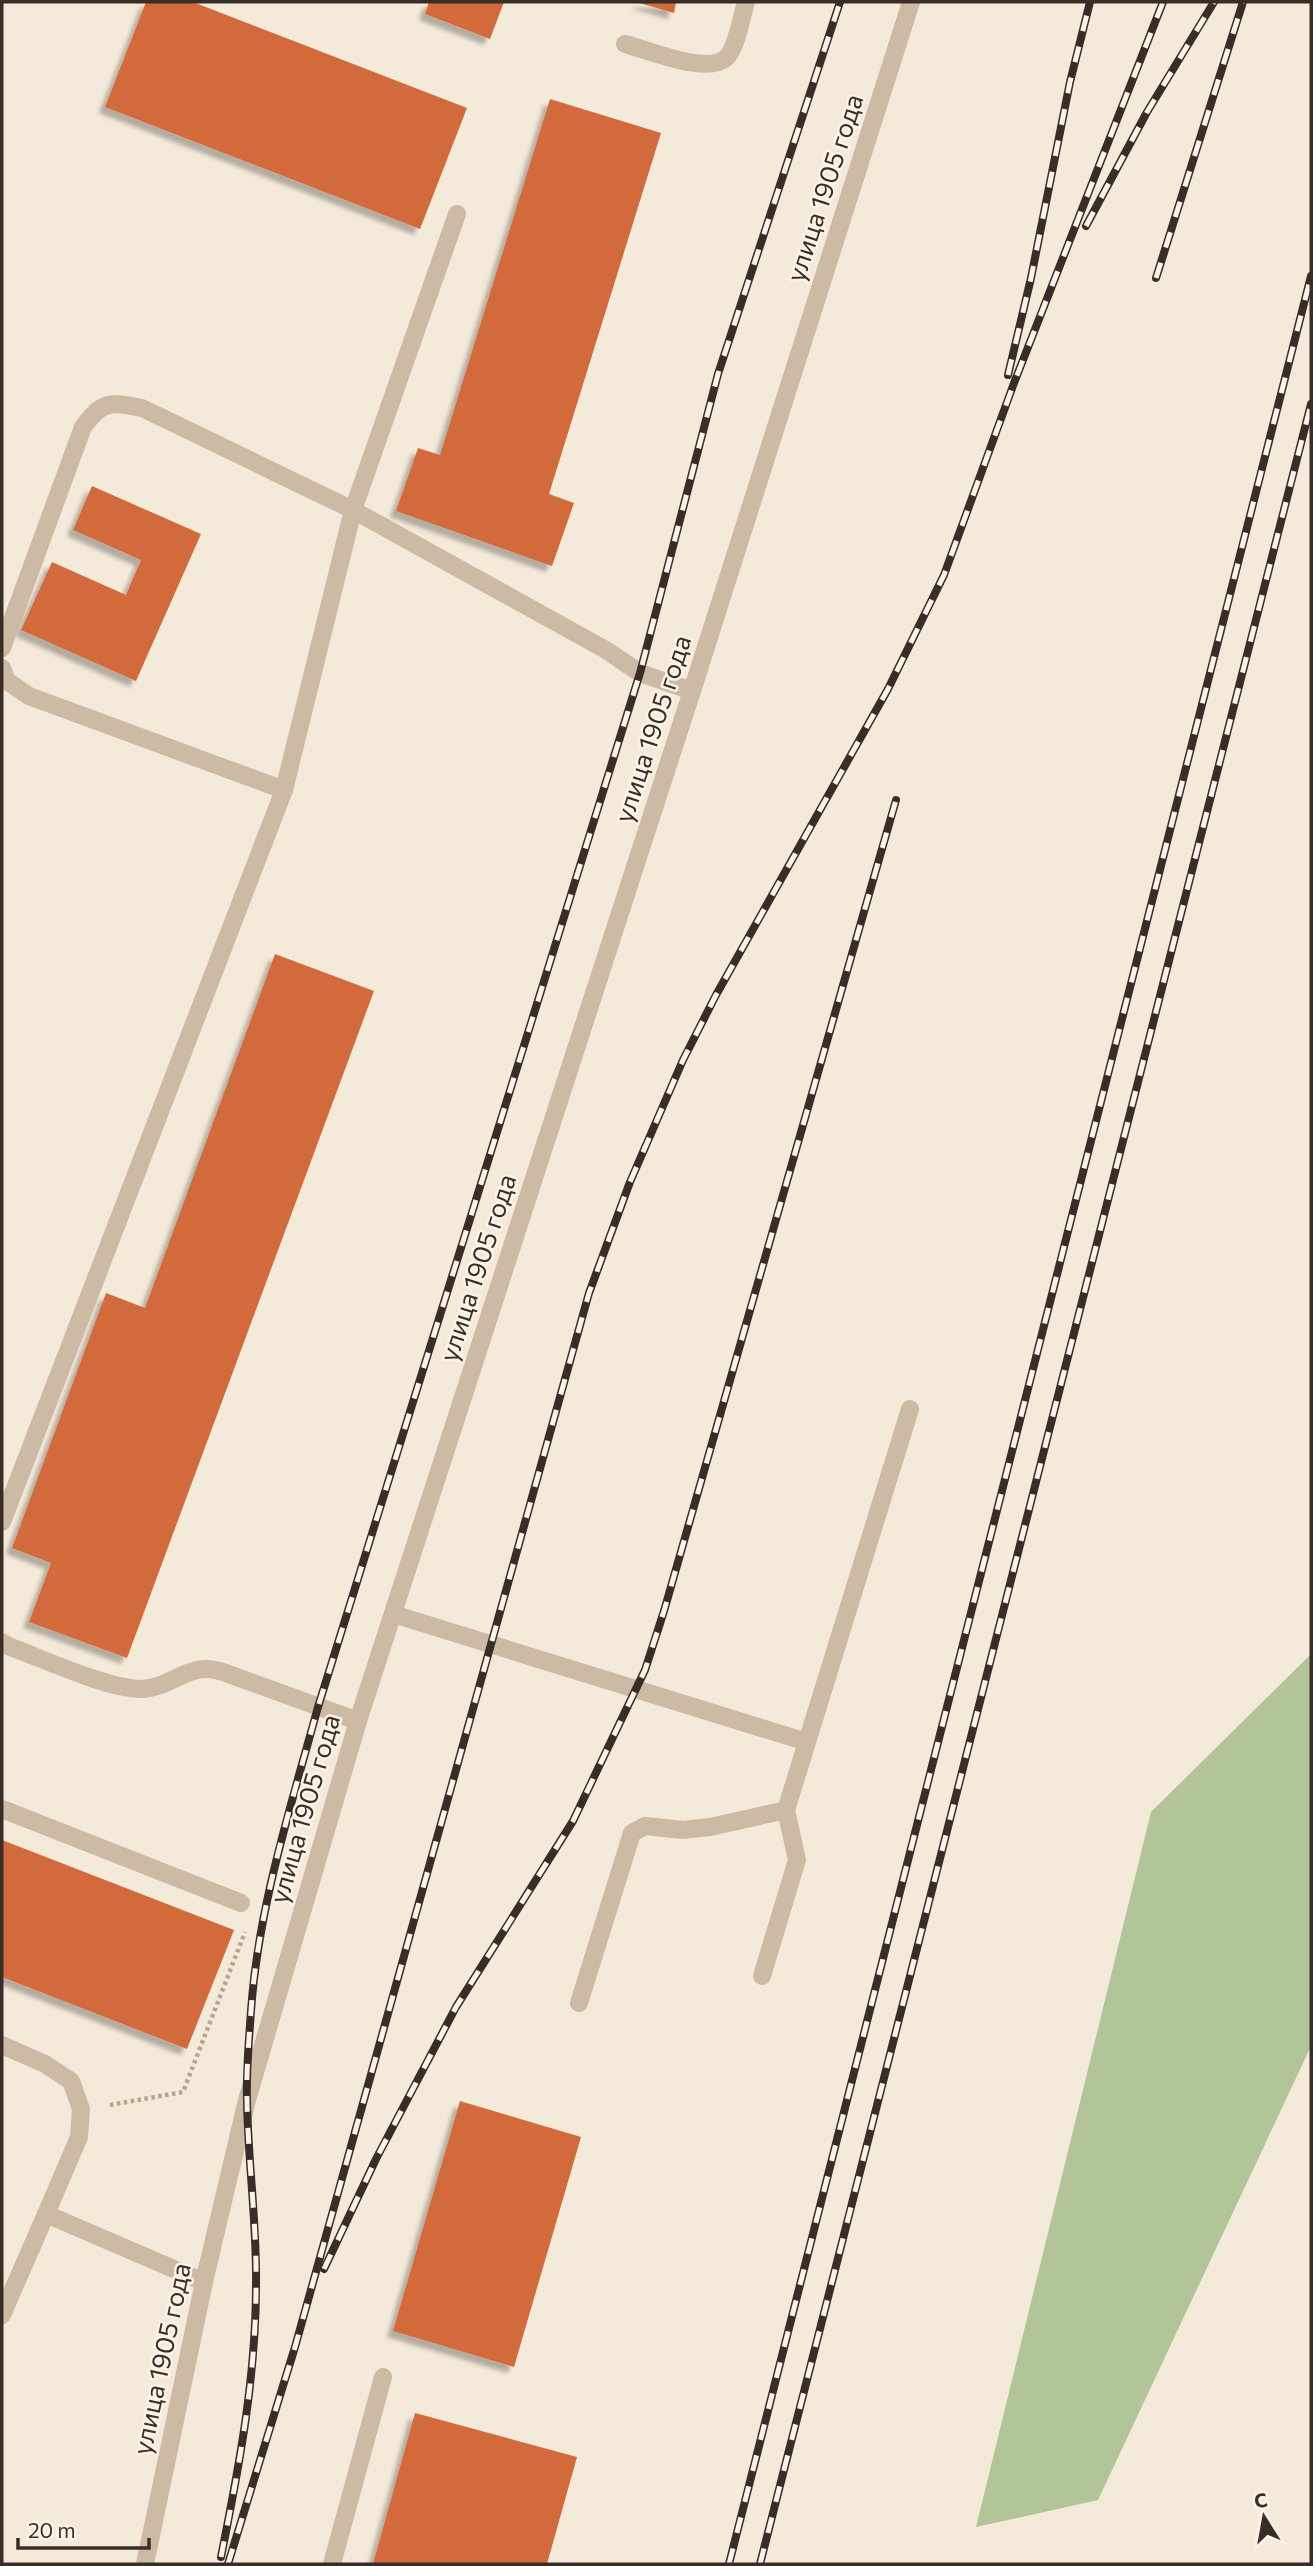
<svg xmlns="http://www.w3.org/2000/svg" width="1313" height="2566" font-family="Commissioner,sans-serif">
	<style>
		.green { fill: #b2c598 }
		.building { fill: #d26b3a; filter: url(#shadow) }
		.lines { fill: none; stroke-linecap: round; stroke-linejoin: round }
		.path { stroke: #b9a48e; stroke-width: 4.5; stroke-dasharray: 3.5 3.5; stroke-linecap: butt }
		.minor { stroke: #cdbaa4; stroke-width: 18 }
		.rail-casing { stroke: #382e27; stroke-width: 8 }
		.rail { stroke: #fbf3e7; stroke-width: 5; stroke-dasharray: 16; stroke-linecap: butt }
		.labels { text-anchor: middle; stroke-width: 5; stroke-linejoin: round; paint-order: stroke }
		.street-label { font-size: 26px; fill: #382e27; stroke: #fbf3e7 }
	</style>
	<defs>
		<filter id="shadow"><feDropShadow dx="-6" dy="6" stdDeviation="2" flood-color="#0004"/></filter>
	</defs>
	<rect width="100%" height="100%" fill="#f4eada"/>
	<polygon class="green" points="1311,1654 1311,2046 1098,2500 976,2527 1151,1812"/>
	<g class="building">
		<polygon points="146,2 193,2 467,108 420,229 105,107"/>
		<polygon points="429,2 504,2 490,39 425,14"/>
		<polygon points="636,2 676,2 674,13"/>
		<polygon points="550,99 661,133 549,494 574,503 552,566 396,511 418,448 440,455"/>
		<polygon points="92,486 201,534 136,681 21,630 52,562 126,595 141,560 73,530"/>
		<polygon points="275,954 374,991 127,1658 29,1622 51,1563 12,1548 106,1293 145,1308"/>
		<polygon points="2,1840 234,1930 187,2049 2,1977"/>
		<polygon points="460,2101 581,2137 514,2367 393,2331"/>
		<polygon points="415,2413 577,2457 547,2564 373,2564"/>
	</g>
	<g class="lines">
		<polyline class="path" points="110,2105 183,2092 245,1932"/>
		<g class="minor">
			<path d="M625,44C648,50 707,75 726,58C736,50 742,15 746,2"/>
			<path d="M2,648L83,427C103,400 110,402 142,408L353,510L606,650L640,673L692,691"/>
			<polyline points="2,668 7,681 29,696 284,790"/>
			<polyline points="2,1522 284,790 353,510 457,214"/>
			<polyline points="393,1614 807,1742 910,1409"/>
			<path d="M2,1642L8,1646C44,1659 105,1688 141,1689C165,1689 185,1668 208,1669C213,1669 219,1671 223,1672L358,1721"/>
			<polyline points="2,1809 241,1903"/>
			<polyline points="762,1976 797,1860 786,1810 807,1742"/>
			<polyline points="579,2003 632,1833 645,1826 683,1830 710,1827 786,1810"/>
			<polyline points="2,2045 45,2064 71,2081 81,2109 79,2137 46,2214"/>
			<polyline points="2,2315 46,2214 204,2282"/>
			<polyline points="145,2564 204,2282 247,2100 358,1721 692,691 911,2"/>
			<polyline points="332,2564 383,2377"/>
		</g>
		<g class="rail-casing">
			<g id="rail">
				<polyline points="1086,226 1147,112 1214,2"/>
				<polyline points="1156,278 1243,2"/>
				<polyline points="1008,375 1031,278 1070,82 1090,2"/>
				<polyline points="324,2269 376,2159 456,2007 573,1821 645,1670 664,1611 896,800"/>
				<path d="M221,2557C239,2467 256,2378 256,2285C257,2224 248,2162 247,2101C246,2071 249,2040 251,2011C258,1908 291,1806 318,1707L640,673L718,374L840,2"/>
				<polyline points="228,2564 295,2347 589,1293 630,1182 683,1060 716,995 888,689 944,575 1014,383 1163,2"/>
				<polyline points="729,2564 1311,276"/>
				<polyline points="760,2564 1311,404"/>
			</g>
		</g>
		<use href="#rail" class="rail"/>
	</g>
	<g class="labels">
		<g class="street-label">
			<text transform="translate(825 188) rotate(-72)" y="9">улица 1905 года</text>
			<text transform="translate(653 729) rotate(-72)" y="9">улица 1905 года</text>
			<text transform="translate(478 1268) rotate(-72)" y="9">улица 1905 года</text>
			<text transform="translate(305 1809) rotate(-74)" y="9">улица 1905 года</text>
			<text transform="translate(162 2359) rotate(-78)" y="9">улица 1905 года</text>
		</g>
	</g>
	<rect width="1313" height="2566" fill="none" stroke="#382e27" stroke-width="7"/>
	<g transform="translate(1264 2517) rotate(349)" stroke="#fbf3e7" stroke-width="5" paint-order="stroke">
	<path d="M0-5L12 26L0 18L-12 26Z" fill="#382e27"/>
	<text y="-10" font-size="19" font-weight="bold" text-anchor="middle" fill="#382e27">С</text>
	</g>
	<path d="M18 2538v10h131v-10" fill="none" stroke="#382e27" stroke-width="3.5"/>
	<text x="28" y="2538" font-size="21" fill="#382e27" stroke="#fbf3e7" stroke-width="5" paint-order="stroke">20 m</text>
</svg>
